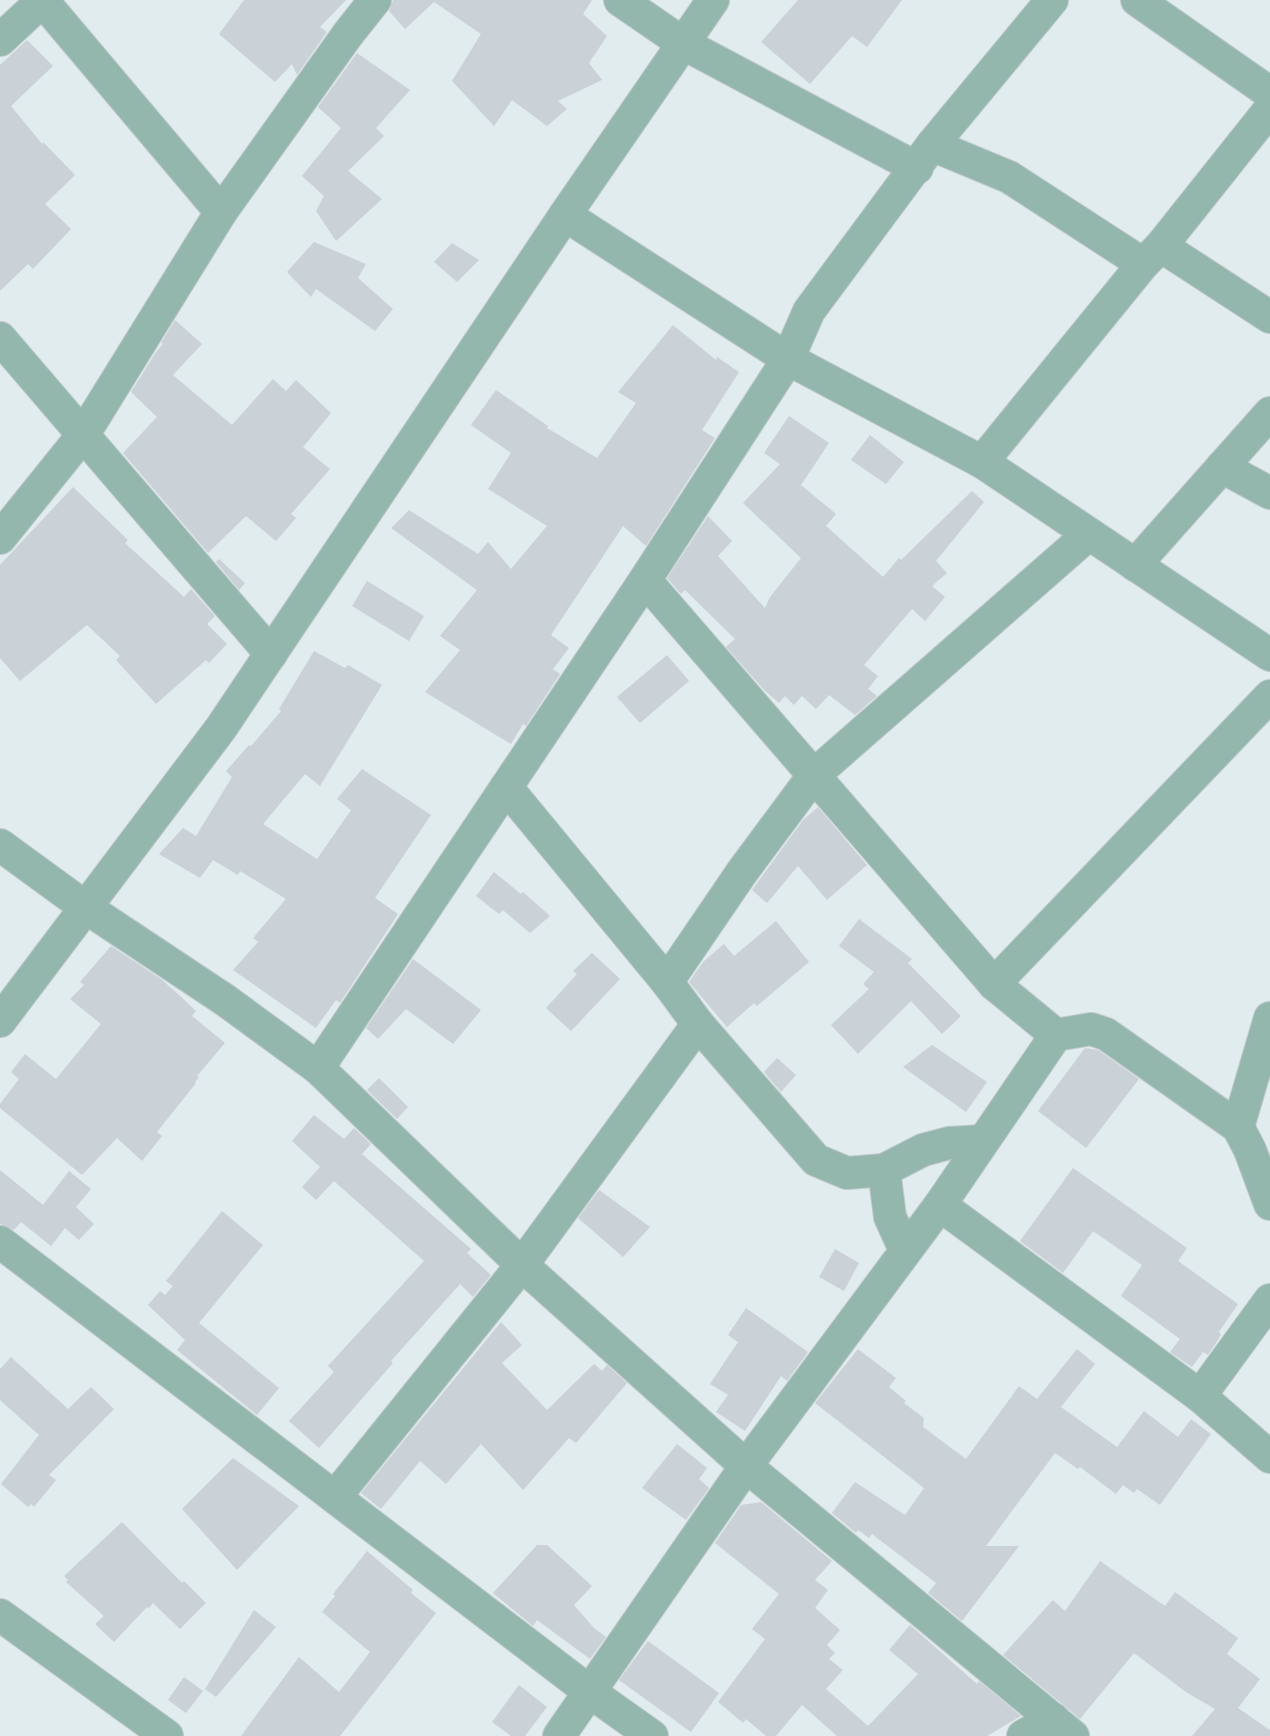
<svg xmlns="http://www.w3.org/2000/svg" width="1270" height="1736" font-family="Mulish,sans-serif">
	<style>
		.building { fill: #cad1d7 }
		.lines { fill: none; stroke-linecap: round; stroke-linejoin: round }
		.street-casing { stroke: #bec7c9; stroke-width: 34 }
		.street { stroke: #93b7ac; stroke-width: 32 }
	</style>
	<rect width="100%" height="100%" fill="#e1ecee"/>
	<g class="building">
		<polygon points="244,0 346,0 320,27 327,32 297,75 292,64 275,82 219,34"/>
		<polygon points="393,0 592,0 583,14 607,36 589,63 602,80 558,101 567,109 547,126 512,100 494,126 452,81 481,34 434,2 405,29 389,11"/>
		<polygon points="798,0 902,0 867,47 852,36 810,84 761,42"/>
		<polygon points="27,40 53,66 11,106 42,144 43,142 75,175 45,204 71,229 33,269 28,264 0,291 0,65"/>
		<polygon points="357,53 410,90 376,128 384,136 348,171 382,199 336,241 316,211 324,196 302,176 341,128 318,107"/>
		<polygon points="314,242 366,264 358,278 393,309 375,331 316,289 311,297 287,272"/>
		<polygon points="452,243 479,260 457,282 434,262"/>
		<polygon points="175,320 202,344 173,375 232,425 273,379 286,391 296,380 331,413 303,447 330,469 291,514 296,518 276,541 246,516 208,553 123,453 157,417 131,392 156,352 163,344 161,343"/>
		<polygon points="673,325 716,360 717,357 739,372 702,430 715,438 646,546 623,526 551,635 569,648 553,669 560,674 526,726 523,724 511,744 425,692 460,650 440,636 477,590 391,528 409,510 478,554 488,542 511,569 547,526 488,489 511,453 471,425 496,390 548,426 547,428 597,458 636,403 618,392"/>
		<polygon points="789,416 829,443 801,485 836,514 826,526 883,577 899,558 901,560 972,491 984,502 936,561 947,573 932,586 945,597 925,621 912,609 864,665 878,676 868,689 877,696 855,715 829,695 816,709 802,696 794,705 785,696 779,703 764,690 726,647 735,639 685,590 681,594 667,578 708,516 732,541 718,556 765,608 770,597 801,558 743,503 780,464 764,453"/>
		<polygon points="870,435 904,462 886,484 851,460"/>
		<polygon points="73,487 128,540 125,543 184,597 191,589 215,616 207,624 227,644 209,663 206,660 156,704 116,660 120,656 87,625 20,681 0,658 0,565"/>
		<polygon points="219,559 245,583 239,590 216,562"/>
		<polygon points="367,581 424,616 409,641 352,606"/>
		<polygon points="314,651 345,668 348,665 382,685 320,786 305,774 263,824 317,859 351,810 337,799 362,769 431,815 375,898 398,914 340,1003 336,1000 316,1028 233,970 258,942 253,938 286,899 240,871 238,875 213,860 200,878 159,854 183,828 196,836 232,777 226,771 249,745 251,746 281,711 279,709"/>
		<polygon points="667,655 689,681 640,723 617,697"/>
		<polygon points="818,807 867,865 827,900 798,866 767,903 752,890 803,820"/>
		<polygon points="494,872 521,894 523,892 550,916 530,933 503,910 499,914 476,896"/>
		<polygon points="859,919 912,959 908,963 961,1016 942,1034 911,1001 858,1054 831,1025 869,989 863,984 874,972 839,946"/>
		<polygon points="776,921 809,962 757,1006 754,1003 727,1027 689,982 703,962 724,944 734,956"/>
		<polygon points="111,946 161,979 179,995 196,1011 192,1016 225,1043 197,1076 199,1077 195,1082 196,1083 157,1132 162,1136 142,1161 117,1138 82,1175 0,1108 0,1104 19,1079 11,1072 25,1054 56,1079 101,1024 70,999 84,985 80,982"/>
		<polygon points="592,953 620,979 571,1031 546,1008 577,974 573,971"/>
		<polygon points="413,959 481,1010 453,1044 406,1009 378,1039 366,1028"/>
		<polygon points="932,1045 987,1082 966,1112 903,1067"/>
		<polygon points="1085,1048 1098,1050 1139,1079 1086,1148 1038,1111"/>
		<polygon points="777,1058 796,1075 781,1092 764,1072"/>
		<polygon points="379,1078 408,1107 397,1119 367,1090"/>
		<polygon points="314,1115 344,1139 354,1128 371,1144 362,1154 471,1249 467,1253 491,1275 473,1297 460,1284 391,1361 393,1363 319,1448 289,1421 334,1372 328,1366 424,1261 334,1181 316,1200 302,1187 320,1167 292,1141"/>
		<polygon points="1073,1168 1187,1248 1178,1261 1238,1304 1223,1326 1219,1332 1221,1335 1208,1355 1203,1352 1192,1367 1170,1352 1180,1339 1121,1296 1142,1265 1093,1231 1063,1273 1020,1241"/>
		<polygon points="0,1170 43,1205 69,1171 91,1189 76,1207 94,1224 79,1240 65,1228 51,1246 21,1222 14,1230 0,1224"/>
		<polygon points="599,1190 650,1227 623,1257 578,1218"/>
		<polygon points="222,1211 263,1245 199,1323 279,1388 257,1415 177,1350 185,1340 148,1305 160,1291 165,1295 173,1286 166,1281"/>
		<polygon points="835,1249 859,1263 844,1291 819,1277"/>
		<polygon points="746,1308 808,1352 787,1381 781,1376 745,1431 716,1412 728,1395 710,1384 738,1342 728,1335"/>
		<polygon points="501,1322 522,1345 502,1363 547,1410 594,1364 602,1371 607,1365 627,1383 576,1443 569,1438 523,1490 481,1444 446,1484 420,1461 381,1509 361,1493"/>
		<polygon points="858,1349 896,1378 889,1387 906,1401 904,1403 924,1418 923,1427 966,1459 1019,1386 1037,1399 1077,1349 1095,1364 1061,1407 1117,1447 1144,1411 1178,1437 1191,1419 1211,1434 1160,1505 1137,1489 1134,1493 1123,1485 1116,1494 1080,1467 1078,1469 1055,1453 986,1546 1019,1546 962,1621 928,1593 936,1583 872,1534 869,1538 858,1530 856,1533 832,1513 855,1482 905,1515 924,1488 815,1403"/>
		<polygon points="11,1357 68,1409 91,1387 114,1409 49,1475 56,1480 34,1507 31,1504 28,1507 1,1484 39,1435 0,1400 0,1369"/>
		<polygon points="677,1444 707,1468 699,1479 709,1488 686,1520 642,1488"/>
		<polygon points="233,1458 299,1506 237,1570 182,1509"/>
		<polygon points="761,1502 832,1561 815,1580 828,1590 815,1608 840,1630 827,1645 835,1653 829,1659 843,1670 826,1689 868,1726 918,1674 889,1650 910,1625 977,1684 979,1681 1021,1716 987,1736 837,1736 802,1705 776,1736 766,1736 746,1719 743,1723 718,1702 765,1639 752,1629 779,1594 715,1543 741,1505"/>
		<polygon points="122,1522 182,1583 184,1581 206,1603 180,1629 153,1603 149,1608 147,1607 114,1642 95,1624 104,1616 66,1582 68,1580 64,1576"/>
		<polygon points="537,1545 547,1545 592,1586 574,1605 594,1628 606,1637 590,1659 537,1620 533,1626 493,1593"/>
		<polygon points="367,1551 413,1590 411,1593 436,1613 340,1736 241,1736 299,1657 339,1692 370,1652 322,1612 335,1596 333,1594"/>
		<polygon points="1100,1561 1165,1606 1175,1592 1238,1638 1227,1654 1260,1679 1238,1708 1270,1730 1270,1736 1192,1736 1215,1709 1186,1692 1134,1653 1080,1719 1003,1655 1053,1600 1065,1611"/>
		<polygon points="254,1610 276,1627 216,1697 205,1689"/>
		<polygon points="648,1641 719,1693 691,1732 619,1680"/>
		<polygon points="184,1677 203,1691 186,1713 168,1700"/>
		<polygon points="519,1685 547,1707 525,1736 511,1736 492,1722"/>
	</g>
	<g class="lines">
		<g class="street-casing">
			<g id="street">
				<polyline points="42,0 221,212"/>
				<polyline points="620,0 684,44 917,168"/>
				<polyline points="1137,0 1270,93"/>
				<polyline points="0,40 43,0"/>
				<polyline points="932,145 1009,177 1143,264"/>
				<polyline points="565,215 788,359 982,462 1270,655"/>
				<polyline points="1161,246 1270,317"/>
				<polyline points="0,338 271,654"/>
				<polyline points="982,462 1143,264 1161,246 1270,109"/>
				<polyline points="1222,467 1270,493"/>
				<polyline points="0,538 83,435 221,212 348,34 375,0"/>
				<polyline points="1135,565 1270,413"/>
				<polyline points="645,580 994,984 1056,1035"/>
				<polyline points="506,787 667,982 698,1024 816,1160 847,1173 884,1170 890,1217 905,1250"/>
				<polyline points="0,845 85,907 225,1000 318,1068 522,1265 746,1466 1073,1736"/>
				<polyline points="667,982 742,872 814,775 1089,534"/>
				<polyline points="994,984 1270,696"/>
				<polyline points="0,1021 221,728 565,215 713,0"/>
				<polyline points="318,1068 645,580 788,359 809,311 932,145 1052,0"/>
				<polyline points="1238,1127 1270,1018"/>
				<polyline points="884,1170 923,1150 949,1143 983,1141"/>
				<polyline points="940,1205 1200,1396 1270,1457"/>
				<polyline points="0,1242 590,1692 652,1736"/>
				<polyline points="1200,1396 1270,1300"/>
				<polyline points="335,1497 522,1265 698,1024"/>
				<polyline points="0,1615 167,1736"/>
				<polyline points="559,1736 746,1466 940,1205 1056,1035 1091,1029 1106,1034 1238,1127 1250,1150 1270,1204"/>
				<polyline points="1023,1736 1053,1719"/>
			</g>
		</g>
		<use href="#street" class="street"/>
	</g>
</svg>
